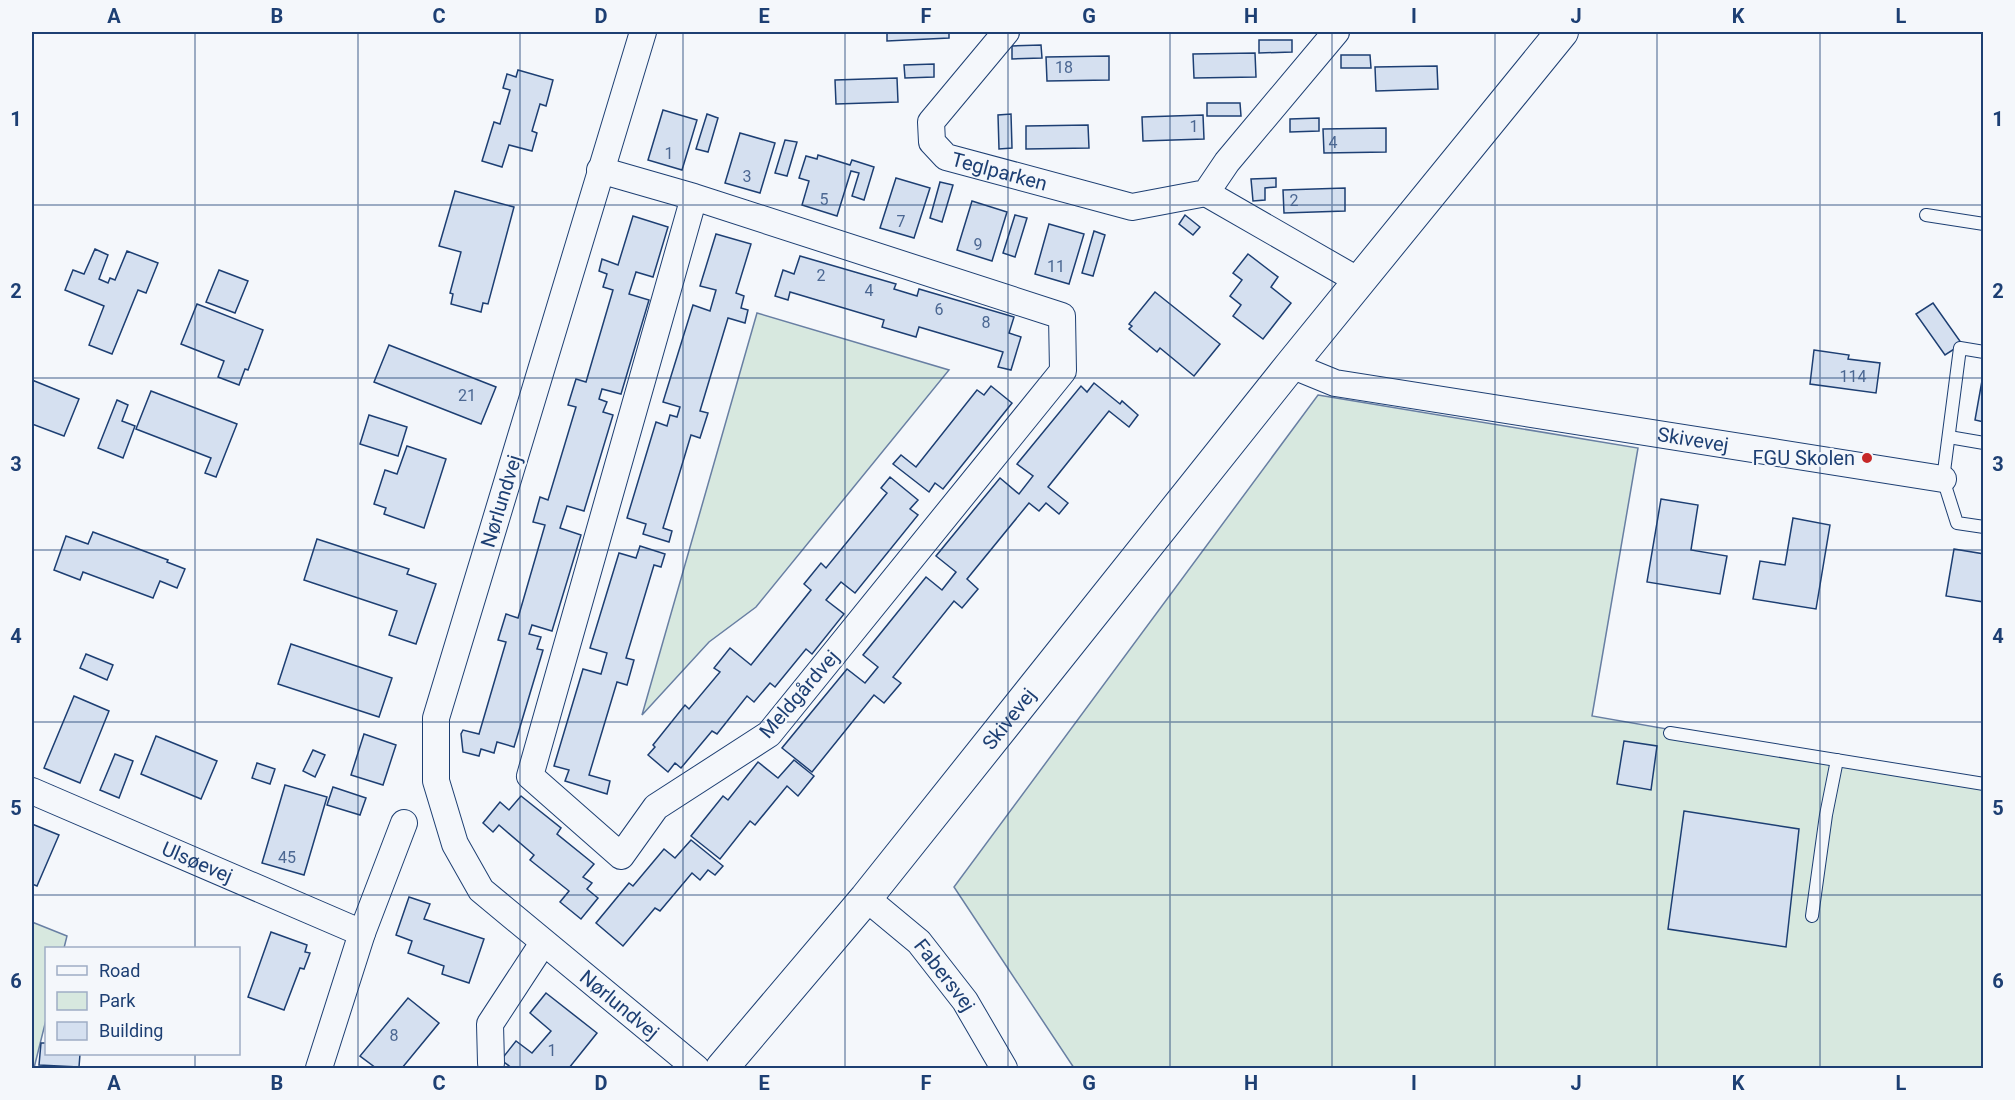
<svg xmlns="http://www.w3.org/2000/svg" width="2015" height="1100" font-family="Roboto,sans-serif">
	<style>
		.green { fill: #d7e8df; stroke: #687fa3; stroke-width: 1.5 }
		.building { fill: #d5e0f0; stroke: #1d3f73; stroke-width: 1.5 }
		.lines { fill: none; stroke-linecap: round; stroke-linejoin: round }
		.service-casing { stroke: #1d3f73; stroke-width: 14 }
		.minor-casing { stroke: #1d3f73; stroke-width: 28 }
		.tertiary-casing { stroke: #1d3f73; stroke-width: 34 }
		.service { stroke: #f4f7fb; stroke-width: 12 }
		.minor { stroke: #f4f7fb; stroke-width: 26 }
		.tertiary { stroke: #f4f7fb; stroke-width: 32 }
		.grid { fill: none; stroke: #1d3f73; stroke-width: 1.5; stroke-opacity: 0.55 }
		.poi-dot { fill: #c62828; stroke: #f4f7fb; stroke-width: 2 }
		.labels { text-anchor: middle; stroke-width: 4.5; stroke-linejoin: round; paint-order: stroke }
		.number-label { font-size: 16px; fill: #4b6792 }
		.street-label { font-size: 20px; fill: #1d3f73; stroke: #f4f7fb }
		.poi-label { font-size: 20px; fill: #1d3f73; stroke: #f4f7fb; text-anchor: end }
		.neatline { fill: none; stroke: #1d3f73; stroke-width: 2 }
		.grid-label { font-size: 20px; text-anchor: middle; font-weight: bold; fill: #1d3f73 }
	</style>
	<rect width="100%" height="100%" fill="#f4f7fb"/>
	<g class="green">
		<polygon points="757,313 949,370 756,607 709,642 642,715"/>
		<polygon points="1318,395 1638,448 1592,716 1983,784 1983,1068 1074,1068 954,887"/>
		<polygon points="32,922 67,936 64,948 46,948 46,1020 34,1068 32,1068"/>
	</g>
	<g class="building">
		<polygon points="887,32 949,32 949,38 887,41"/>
		<polygon points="1259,40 1292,40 1292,52 1259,53"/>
		<polygon points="1041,45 1042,58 1012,59 1012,46"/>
		<polygon points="1255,53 1256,77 1194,78 1193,54"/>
		<polygon points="1341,55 1370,55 1371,68 1341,68"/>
		<polygon points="1109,56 1109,80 1047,81 1046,57"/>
		<polygon points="934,64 934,77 905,78 904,65"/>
		<polygon points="1437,66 1438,89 1376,91 1375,67"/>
		<polygon points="518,70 553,80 546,106 540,104 532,131 537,133 532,151 509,145 502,167 482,161 494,122 500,124 510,90 503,88 507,74 516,77"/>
		<polygon points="897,78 898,102 836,104 835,80"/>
		<polygon points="1207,103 1240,103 1241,116 1207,116"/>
		<polygon points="663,110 697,120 682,170 648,160"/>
		<polygon points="707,114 718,118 708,152 696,149"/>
		<polygon points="1011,114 1012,148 999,149 998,115"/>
		<polygon points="1203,115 1204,139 1143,141 1142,117"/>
		<polygon points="1319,118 1319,131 1290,132 1290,119"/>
		<polygon points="1088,125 1089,148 1026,149 1026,126"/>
		<polygon points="1386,128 1386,152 1324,153 1323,129"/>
		<polygon points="740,133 775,143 760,193 725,183"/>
		<polygon points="785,140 797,142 787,176 775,173"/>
		<polygon points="818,155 850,165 852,160 874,167 864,200 852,196 859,173 851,171 837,216 802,205 809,181 799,178 806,156 817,159"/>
		<polygon points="896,178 930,188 914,238 880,228"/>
		<polygon points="1276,178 1276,187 1265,188 1265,200 1253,201 1251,179"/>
		<polygon points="940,182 953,185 942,222 930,218"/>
		<polygon points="1345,188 1345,211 1284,213 1283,190"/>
		<polygon points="455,191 514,207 488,304 483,303 481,312 451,304 453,294 450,293 461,252 439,246"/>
		<polygon points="972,201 1007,212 992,261 957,250"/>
		<polygon points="1015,215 1027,218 1015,257 1003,253"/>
		<polygon points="1185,215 1200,227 1193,235 1179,224"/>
		<polygon points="633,216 668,227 653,277 636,272 629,294 649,300 621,394 602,389 599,399 607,402 603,412 613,415 584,511 567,506 560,528 581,535 552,631 532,625 529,634 541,637 537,649 543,650 514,747 497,742 494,753 481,749 479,756 463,752 461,734 463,730 479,734 506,642 498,640 506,614 518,618 545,525 533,522 540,497 548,500 576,407 568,405 576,379 586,382 613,290 603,287 607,274 599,271 602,259 618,265"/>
		<polygon points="1049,224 1084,234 1069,284 1035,274"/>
		<polygon points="1094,231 1105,235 1093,276 1082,273"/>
		<polygon points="716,234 751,244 736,293 744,296 741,308 748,310 745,323 728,318 700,411 708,413 700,438 691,435 663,528 672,531 669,542 643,534 646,524 627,518 656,422 667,426 670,415 677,417 680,407 663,402 693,305 710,311 716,290 700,286"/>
		<polygon points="95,249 108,255 99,279 108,283 110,278 115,280 127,251 158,263 146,293 138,290 112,354 89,345 104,306 65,290 73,270 84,274"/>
		<polygon points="1248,254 1278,277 1271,287 1291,303 1263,339 1233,316 1241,305 1230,296 1242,280 1233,273"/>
		<polygon points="800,256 896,284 894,289 917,296 919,289 1014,317 1009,333 1021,337 1011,370 998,367 1003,352 919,327 916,337 882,327 884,320 790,292 788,300 775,296 783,270 794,274"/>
		<polygon points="219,270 248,281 235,313 206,302"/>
		<polygon points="1155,292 1220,344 1194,376 1160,348 1157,352 1129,329 1132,326 1129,324"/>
		<polygon points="1933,303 1962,344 1945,355 1916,314"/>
		<polygon points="197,304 263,330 248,370 245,369 239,385 218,377 224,361 181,344"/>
		<polygon points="389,345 496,387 481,424 374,382"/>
		<polygon points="1814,350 1849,355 1848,359 1880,363 1876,393 1810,384"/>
		<polygon points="1983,375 1984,375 1984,422 1975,420"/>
		<polygon points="32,380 79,399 64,436 32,424"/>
		<polygon points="1094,383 1120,404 1122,401 1138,415 1129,427 1109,411 1048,487 1068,503 1059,514 1046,503 1039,511 1029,503 967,579 978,589 962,608 954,601 893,677 901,683 884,703 874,695 812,772 782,748 847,669 865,683 878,667 863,655 926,577 942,590 956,572 936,556 1000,478 1019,494 1033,476 1017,464 1081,386 1087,392"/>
		<polygon points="991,386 1012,403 943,489 935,483 929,492 893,464 901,455 916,467 977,390 984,395"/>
		<polygon points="151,391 237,424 216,477 205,473 211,458 136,429"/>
		<polygon points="117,400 128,405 122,421 135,426 123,458 98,448"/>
		<polygon points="369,415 407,427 398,456 360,444"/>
		<polygon points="407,446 446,459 424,528 384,514 386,508 374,504 385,470 397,474"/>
		<polygon points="890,477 918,500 910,509 918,515 855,593 841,582 826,600 844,614 812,654 806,649 775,687 770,683 754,702 747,696 717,734 712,731 681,768 675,763 668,772 648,755 655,747 653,745 685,705 689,709 720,672 714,668 730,648 751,665 811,590 804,584 821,563 826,568 887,493 881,488"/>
		<polygon points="1661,499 1698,505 1691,550 1727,556 1720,594 1647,582"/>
		<polygon points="1793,518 1830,525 1816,609 1753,599 1760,561 1785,565"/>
		<polygon points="93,532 168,560 167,562 185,569 177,588 160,581 153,598 83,572 80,580 54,570 66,536 88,544"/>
		<polygon points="317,539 409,569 407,574 436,584 416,644 389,635 397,611 304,580"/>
		<polygon points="640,546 665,554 661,567 654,565 626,658 634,660 627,685 617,682 589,775 610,781 607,794 565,781 569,770 554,766 583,669 601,674 607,653 590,648 619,553 636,558"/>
		<polygon points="1954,549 1984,554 1984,602 1946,596"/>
		<polygon points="291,644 392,678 379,717 278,684"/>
		<polygon points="86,654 113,665 107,680 80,668"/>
		<polygon points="74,696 109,711 80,783 44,768"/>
		<polygon points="364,734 396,745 383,785 351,775"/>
		<polygon points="156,736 217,761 201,799 141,774"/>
		<polygon points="1624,741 1657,746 1651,790 1617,784"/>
		<polygon points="313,750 325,755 315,777 303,771"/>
		<polygon points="115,754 133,761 119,798 100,790"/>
		<polygon points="794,760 814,776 798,796 787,786 755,825 750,821 720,859 691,836 723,796 728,800 758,762 778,778"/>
		<polygon points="257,763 275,769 270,784 252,778"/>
		<polygon points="285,785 327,797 304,875 262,863"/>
		<polygon points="333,787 366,798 360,815 327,805"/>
		<polygon points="521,796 561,828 557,834 594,864 583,877 592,883 587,889 598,898 581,919 560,902 569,891 530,860 534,855 499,825 493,832 483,823 500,802 509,810"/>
		<polygon points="1684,811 1799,829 1786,947 1668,929"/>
		<polygon points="32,824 59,835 37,886 32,884"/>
		<polygon points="691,840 723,866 715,875 708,870 700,880 692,873 660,911 655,908 623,946 596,923 629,883 633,886 664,849 675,858"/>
		<polygon points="409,897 430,904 424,919 484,939 469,983 442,974 444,966 408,953 412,941 396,935"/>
		<polygon points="271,932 307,945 305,952 310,953 304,969 300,968 284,1010 248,997"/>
		<polygon points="546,993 597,1033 569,1068 512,1068 501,1060 516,1041 532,1053 551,1031 530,1013"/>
		<polygon points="408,998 439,1023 402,1068 376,1068 360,1056"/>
		<polygon points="41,1043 46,1043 46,1054 80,1054 79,1067 39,1065"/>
	</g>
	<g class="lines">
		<g class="service-casing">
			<g id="service">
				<polyline points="1926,215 1984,224"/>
				<polyline points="1984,352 1960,348 1943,479 1957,523 1984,527"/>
				<polyline points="1949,437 1984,443"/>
				<polyline points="1670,733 1984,784"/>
				<polyline points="1812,916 1826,815 1837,760"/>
			</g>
		</g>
		<g class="minor-casing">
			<g id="minor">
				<path id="s1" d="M643,32L436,718V781L455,844L481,890L696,1068"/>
				<path id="s2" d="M1006,32L931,122L932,142L946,157L1132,207L1206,193L1227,162L1336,32"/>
				<polyline points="600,170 694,197 1062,316 1063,371 769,734 656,807 621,856 530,776 694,197"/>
				<polyline points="1206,193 1359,281"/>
				<path id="s3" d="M1291,365L1335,383L1943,479"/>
				<path id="s4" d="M32,791L362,933"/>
				<path id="s5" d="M866,898L919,942L965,1001L1004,1068"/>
				<polyline points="491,1063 490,1024 543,943"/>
				<polyline points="319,1068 362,933 404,823"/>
			</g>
		</g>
		<g class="tertiary-casing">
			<g id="tertiary">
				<path id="s6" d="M722,1068L866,898L1291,365L1562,32"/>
			</g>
		</g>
		<use href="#service" class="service"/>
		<use href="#minor" class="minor"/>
		<use href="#tertiary" class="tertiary"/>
	</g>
	<path class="grid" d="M195,32V948M358,32V1068M520,32V1068M683,32V1068M845,32V1068M1008,32V1068M1170,32V1068M1332,32V1068M1495,32V1068M1657,32V1068M1820,32V1068M32,205H1984M32,378H1984M32,550H1984M32,722H1984M32,895H1984M195,1054V1068"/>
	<circle class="poi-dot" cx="1867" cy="458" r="6"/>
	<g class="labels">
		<g class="number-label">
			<text x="1064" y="73">18</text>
			<text x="1194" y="132">1</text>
			<text x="1333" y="148">4</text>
			<text x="669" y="159">1</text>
			<text x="747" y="182">3</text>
			<text x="824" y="205">5</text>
			<text x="1294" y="206">2</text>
			<text x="901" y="227">7</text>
			<text x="978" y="250">9</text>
			<text x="1056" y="272">11</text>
			<text x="821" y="281">2</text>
			<text x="869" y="296">4</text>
			<text x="939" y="315">6</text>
			<text x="986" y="328">8</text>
			<text x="1853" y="382">114</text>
			<text x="467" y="401">21</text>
			<text x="287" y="863">45</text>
			<text x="394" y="1041">8</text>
			<text x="552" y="1056">1</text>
		</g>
		<g class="street-label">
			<text dy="7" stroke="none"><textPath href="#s2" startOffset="213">Teglparken</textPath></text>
			<text dy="7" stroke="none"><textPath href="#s3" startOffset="410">Skivevej</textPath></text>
			<text transform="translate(501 501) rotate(-73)" y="7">Nørlundvej</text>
			<text transform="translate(799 694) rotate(-49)" y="7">Meldgårdvej</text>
			<text dy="7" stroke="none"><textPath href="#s6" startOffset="452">Skivevej</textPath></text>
			<text dy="7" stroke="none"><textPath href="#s4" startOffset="180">Ulsøevej</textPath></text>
			<text dy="7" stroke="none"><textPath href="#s5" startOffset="111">Fabersvej</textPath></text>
			<text dy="7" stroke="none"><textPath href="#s1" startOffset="1078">Nørlundvej</textPath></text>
		</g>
		<g class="poi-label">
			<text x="1855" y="465">FGU Skolen</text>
		</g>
	</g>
	<rect width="2015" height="1100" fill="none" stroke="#f4f7fb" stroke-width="66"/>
	<rect x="45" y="947" width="195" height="108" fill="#f4f7fb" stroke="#9eadc5" stroke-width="1.5"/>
	<rect x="57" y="966" width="30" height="9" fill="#f4f7fb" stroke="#9eadc5" stroke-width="1.5"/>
	<text x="99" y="977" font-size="18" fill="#1d3f73">Road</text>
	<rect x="57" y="992" width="30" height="18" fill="#d7e8df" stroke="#9eadc5" stroke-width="1.5"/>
	<text x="99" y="1007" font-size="18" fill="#1d3f73">Park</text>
	<rect x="57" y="1022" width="30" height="18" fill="#d5e0f0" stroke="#9eadc5" stroke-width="1.5"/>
	<text x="99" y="1037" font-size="18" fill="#1d3f73">Building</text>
	<rect x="33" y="33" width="1949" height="1034" class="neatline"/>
	<g class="grid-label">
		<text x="114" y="23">A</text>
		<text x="277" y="23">B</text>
		<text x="439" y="23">C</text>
		<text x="601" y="23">D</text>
		<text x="764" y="23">E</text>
		<text x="926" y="23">F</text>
		<text x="1089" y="23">G</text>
		<text x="1251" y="23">H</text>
		<text x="1414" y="23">I</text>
		<text x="1576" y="23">J</text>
		<text x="1738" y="23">K</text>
		<text x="1901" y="23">L</text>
		<text x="16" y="126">1</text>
		<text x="1998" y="126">1</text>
		<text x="16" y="298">2</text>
		<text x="1998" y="298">2</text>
		<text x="16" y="471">3</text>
		<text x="1998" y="471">3</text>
		<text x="16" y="643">4</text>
		<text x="1998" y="643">4</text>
		<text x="16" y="815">5</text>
		<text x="1998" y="815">5</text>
		<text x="16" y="988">6</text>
		<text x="1998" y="988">6</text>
		<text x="114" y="1090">A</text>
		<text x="277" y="1090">B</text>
		<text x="439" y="1090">C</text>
		<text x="601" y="1090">D</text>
		<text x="764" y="1090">E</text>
		<text x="926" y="1090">F</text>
		<text x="1089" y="1090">G</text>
		<text x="1251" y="1090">H</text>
		<text x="1414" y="1090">I</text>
		<text x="1576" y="1090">J</text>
		<text x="1738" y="1090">K</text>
		<text x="1901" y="1090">L</text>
	</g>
</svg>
